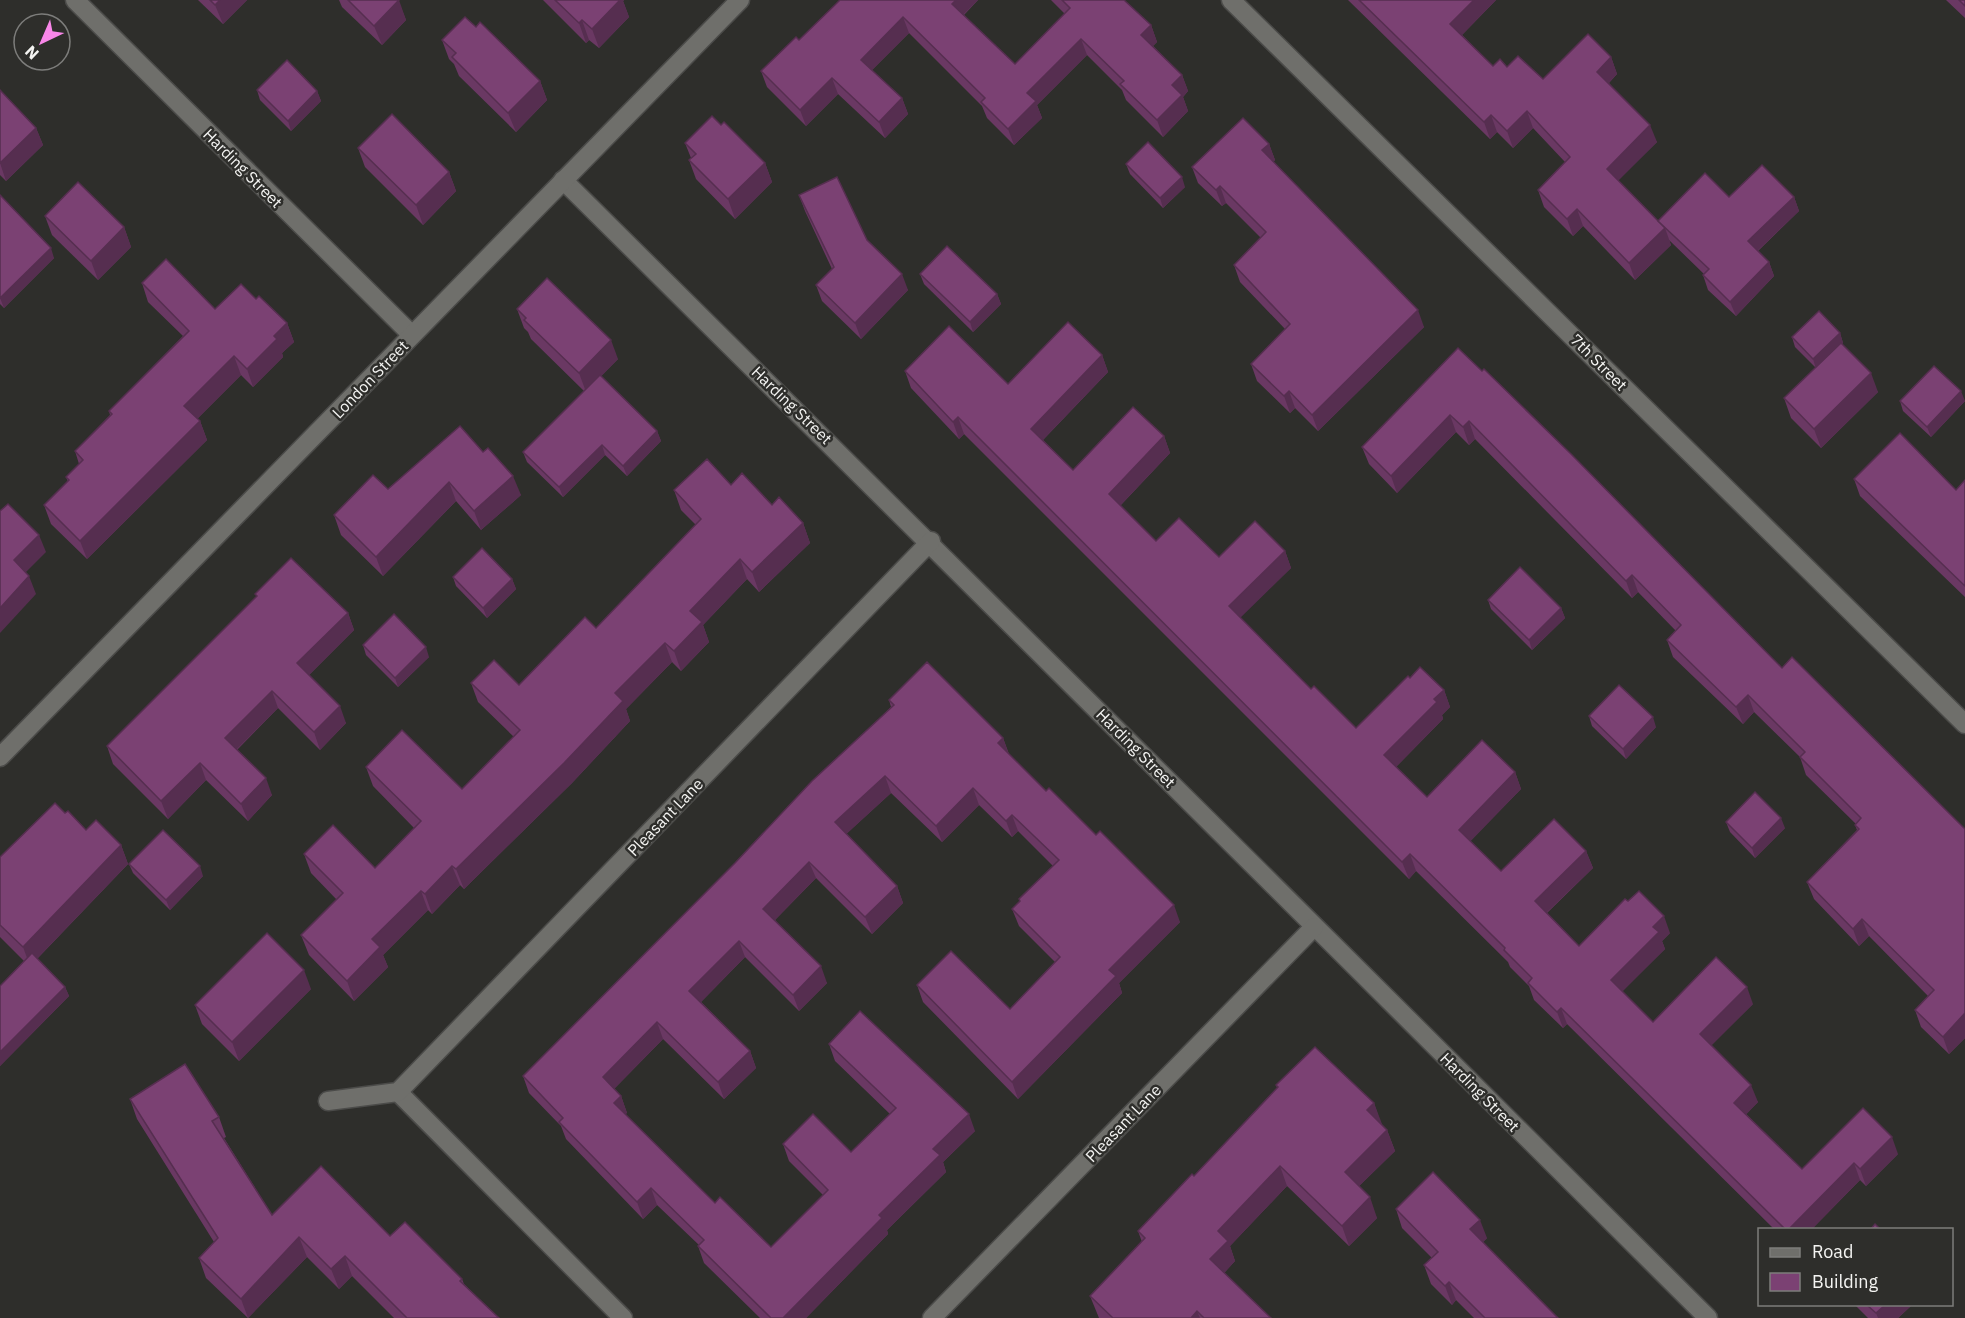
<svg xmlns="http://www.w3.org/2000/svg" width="1965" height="1318" font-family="'IBM Plex Sans',sans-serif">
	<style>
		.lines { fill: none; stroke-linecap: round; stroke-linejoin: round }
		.minor-casing { stroke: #4b4b49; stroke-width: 21 }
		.minor { stroke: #6f6f6b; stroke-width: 18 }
		.wall { fill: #6a3863 }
		.shaded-wall { fill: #562e50 }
		.building { fill: #7b4173; stroke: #562e50; stroke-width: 1.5 }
		.labels { text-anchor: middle; stroke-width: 5; stroke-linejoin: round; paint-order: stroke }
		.street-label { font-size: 16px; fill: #f4f4f2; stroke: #2e2e2b }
	</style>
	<rect width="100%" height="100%" fill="#2e2e2b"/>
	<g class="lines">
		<g class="minor-casing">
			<g id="minor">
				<polyline points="75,0 412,335"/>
				<polyline points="1231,0 1965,724"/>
				<path d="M563,180C947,557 1326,939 1708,1318"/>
				<polyline points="0,757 740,0"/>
				<polyline points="398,1092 623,1318"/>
				<polyline points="328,1101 398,1092 931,541"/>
				<polyline points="932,1318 1314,927"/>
			</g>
		</g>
		<use href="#minor" class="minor"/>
	</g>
	<g class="wall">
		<polygon points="198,0 247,0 223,24"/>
		<polygon points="339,0 398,0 406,20 382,45 342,7"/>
		<polygon points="543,0 624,0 623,1 629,17 599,48 589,40 586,43"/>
		<polygon points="840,0 978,0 964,15 1015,64 1065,14 1051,0 1124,0 1151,25 1157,42 1153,46 1182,75 1188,91 1183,97 1188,111 1163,137 1126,100 1122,90 1087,55 1037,105 1042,118 1014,145 987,118 982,106 909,33 872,70 902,98 908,114 885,138 838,94 806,126 767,87 761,71 799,40"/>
		<polygon points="1348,0 1496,0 1462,35 1493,66 1507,67 1543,79 1611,57 1617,74 1609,83 1657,142 1618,180 1659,223 1658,221 1729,197 1794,197 1799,211 1758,251 1769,262 1774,276 1736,316 1708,290 1703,275 1704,274 1669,240 1671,245 1635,280 1583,226 1573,236 1544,207 1538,190 1565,162 1533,128 1513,148 1497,132 1490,139"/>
		<polygon points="1946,0 1965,0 1965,18"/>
		<polygon points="476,27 540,81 547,100 516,132 459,76 454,64 449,59 442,40"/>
		<polygon points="0,90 36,128 43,145 6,181 0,175"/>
		<polygon points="257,90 317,91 321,101 291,131 260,100"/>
		<polygon points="685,143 765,163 772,182 735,219 696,179 689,160 691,158"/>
		<polygon points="1269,144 1275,160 1273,162 1424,327 1318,431 1295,408 1290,413 1257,381 1251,364 1285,329 1240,282 1234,265 1261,238 1226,203 1222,206 1198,183 1192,167"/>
		<polygon points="358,148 449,172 456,191 423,225 365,167"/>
		<polygon points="1126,164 1185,187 1163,208 1130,174"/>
		<polygon points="0,195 54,258 4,308 0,304"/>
		<polygon points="799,195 867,240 908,290 861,339 822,301 816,285 832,269 805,211"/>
		<polygon points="45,216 124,227 131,247 98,280 52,235"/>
		<polygon points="920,274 997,294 1001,304 973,332 924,284"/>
		<polygon points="142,283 215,309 256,299 287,323 294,342 282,353 283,357 253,387 241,375 197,419 200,421 207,440 87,559 51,524 44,505 68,482 66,477 79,464 75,451 110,415 109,411 183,336 148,302"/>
		<polygon points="517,309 618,359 601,376 657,431 661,441 627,476 605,455 563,497 527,462 523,452 584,391 531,339 528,332 524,328"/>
		<polygon points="1840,333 1843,343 1842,344 1878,392 1821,448 1791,418 1784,398 1816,368 1795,347 1792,337"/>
		<polygon points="1458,348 1782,668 1965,829 1965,1038 1949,1054 1921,1027 1915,1010 1928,996 1869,936 1859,946 1814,899 1807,882 1857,830 1855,825 1856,824 1806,775 1800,757 1754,712 1743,724 1673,657 1667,640 1676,631 1638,592 1632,598 1475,439 1469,445 1456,432 1397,493 1369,464 1362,447"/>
		<polygon points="1102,355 1108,372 1043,440 1073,470 1164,436 1170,453 1120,506 1156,541 1219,557 1285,551 1291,568 1240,617 1311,689 1356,728 1410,678 1444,690 1450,707 1442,715 1443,719 1396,767 1427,797 1515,772 1521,789 1470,841 1501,871 1586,851 1593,868 1547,913 1579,946 1670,933 1662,941 1665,949 1622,991 1653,1022 1753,1004 1711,1045 1758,1102 1746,1114 1802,1169 1898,1154 1866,1186 1860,1180 1811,1230 1775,1230 1567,1024 1563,1028 1534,1000 1529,986 1510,967 1508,962 1416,871 1409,879 964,434 959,439 911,388 905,371 1008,384"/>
		<polygon points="1900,401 1965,401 1931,437 1903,411"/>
		<polygon points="460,426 521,495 481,530 456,501 383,576 341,535 334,515 388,489"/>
		<polygon points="1854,479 1956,490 1965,480 1965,597 1860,496"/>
		<polygon points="731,485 772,505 803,523 810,543 759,592 747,579 703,625 709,642 681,671 672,662 626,709 630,721 572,783 464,889 460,885 432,914 428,910 383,955 388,967 354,1001 309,955 301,935 337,900 311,873 304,854 375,868 414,828 373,786 366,767 462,789 514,737 478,702 471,683 519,685 596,628 696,525 681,510 674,490"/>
		<polygon points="453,577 512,579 516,589 487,618 456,586"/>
		<polygon points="255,594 348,613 354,630 309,675 346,723 320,750 278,708 237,750 272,795 248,821 206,780 168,819 113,764 107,746 257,597"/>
		<polygon points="1488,600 1561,608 1565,618 1532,650 1491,609"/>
		<polygon points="363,645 429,657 398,687 366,655"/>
		<polygon points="889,700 1003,738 1009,754 1180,922 1119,983 1122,993 1018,1099 923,1002 917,985 1010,1009 1055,962 1019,926 1012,909 1053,866 1018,831 1012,837 979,805 942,842 891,793 846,834 897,886 903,903 872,934 816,878 775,920 827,983 799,1011 745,957 701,1002 750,1051 756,1068 724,1099 663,1039 614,1089 621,1096 627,1113 625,1114 715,1203 771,1247 823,1195 789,1161 783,1144 851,1152 890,1114 835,1061 829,1044 975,1131 943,1162 946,1172 887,1230 888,1234 806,1318 760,1318 704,1263 698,1246 699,1245 657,1205 643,1219 566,1139 561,1126 529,1093 523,1076 891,707"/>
		<polygon points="1589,716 1656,727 1626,759 1592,726"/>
		<polygon points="65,813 86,830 121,845 128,864 37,959 65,987 69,996 0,1066 0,986 24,961 0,937 0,857"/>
		<polygon points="1726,822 1785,828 1755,858 1730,832"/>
		<polygon points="129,864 203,876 170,910 133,873"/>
		<polygon points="311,989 239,1061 202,1024 195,1005"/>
		<polygon points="1276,1085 1374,1103 1381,1124 1387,1130 1395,1151 1359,1186 1377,1218 1349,1246 1287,1186 1230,1246 1235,1261 1224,1273 1271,1318 1099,1318 1090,1296 1142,1242 1138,1231 1194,1176 1277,1088"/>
		<polygon points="130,1099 219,1117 226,1137 224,1138 272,1215 390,1236 462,1279 464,1284 499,1318 394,1318 352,1276 339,1289 307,1257 248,1318 206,1278 199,1258 214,1242 137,1119"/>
		<polygon points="1396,1209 1487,1238 1483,1242 1558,1318 1474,1318 1456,1300 1452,1305 1431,1284 1424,1265 1432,1258 1402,1228"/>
		<polygon points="1855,1305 1912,1305 1898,1318 1868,1318"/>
	</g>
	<g class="shaded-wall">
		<polygon points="220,0 247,0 223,24 215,5"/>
		<polygon points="399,0 406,20 382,45 374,26"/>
		<polygon points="617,0 624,0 623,1 629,17 599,48 592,29"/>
		<polygon points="956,0 978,0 958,20 952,4"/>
		<polygon points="1474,0 1496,0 1456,41 1450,24"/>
		<polygon points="903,17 909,33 866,76 861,60"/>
		<polygon points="582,20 589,40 586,43 579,23"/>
		<polygon points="1151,25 1157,42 1147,51 1141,35"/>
		<polygon points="1081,39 1087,55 1037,105 1042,118 1014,145 1008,129 1027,93"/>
		<polygon points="1611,57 1617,74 1603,89 1597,72"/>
		<polygon points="1182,75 1188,91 1183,97 1188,111 1163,137 1157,120 1172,85"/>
		<polygon points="832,78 838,94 806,126 800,110"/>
		<polygon points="540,81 547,100 516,132 508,113"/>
		<polygon points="317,91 321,101 291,131 288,121"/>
		<polygon points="902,98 908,114 885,138 879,122"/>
		<polygon points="1527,111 1533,128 1513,148 1507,131"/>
		<polygon points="1491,115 1497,132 1490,139 1484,122"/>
		<polygon points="1650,125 1657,142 1613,186 1607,169"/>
		<polygon points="36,128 43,145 6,181 0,163"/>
		<polygon points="1269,144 1275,160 1268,167 1262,150"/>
		<polygon points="765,163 772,182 735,219 728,199"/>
		<polygon points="449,172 456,191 423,225 416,205"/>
		<polygon points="1182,177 1185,187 1163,208 1160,198"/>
		<polygon points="1220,186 1226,203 1222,206 1216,190"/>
		<polygon points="1794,197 1799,211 1753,255 1748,241"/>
		<polygon points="1577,209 1583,226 1573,236 1567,219"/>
		<polygon points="124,227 131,247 98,280 91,261"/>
		<polygon points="1665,228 1671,245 1635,280 1629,263"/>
		<polygon points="51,248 54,258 4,308 0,298"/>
		<polygon points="1769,262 1774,276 1736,316 1730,302"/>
		<polygon points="902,274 908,290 861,339 855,323"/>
		<polygon points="997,294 1001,304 973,332 970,322"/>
		<polygon points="1418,310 1424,327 1318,431 1312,415"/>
		<polygon points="287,323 294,342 282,353 283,357 253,387 247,369 274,336"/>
		<polygon points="1840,333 1843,343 1816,369 1813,359"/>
		<polygon points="611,340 618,359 586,392 579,373"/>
		<polygon points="1102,355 1108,372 1037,446 1031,429"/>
		<polygon points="234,356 241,375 191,425 184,406"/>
		<polygon points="1871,373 1878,392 1821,448 1814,429"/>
		<polygon points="1289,391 1295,408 1290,413 1284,396"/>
		<polygon points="1961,391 1965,401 1931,437 1927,427"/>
		<polygon points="1450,415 1456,432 1397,493 1391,476"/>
		<polygon points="958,417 964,434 959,439 953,422"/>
		<polygon points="200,421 207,440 87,559 80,541"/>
		<polygon points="1469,421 1475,439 1469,445 1463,427"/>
		<polygon points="657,431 661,441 627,476 623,466"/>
		<polygon points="1164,436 1170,453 1115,511 1109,494"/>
		<polygon points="602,445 605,455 563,497 559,487"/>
		<polygon points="513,476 521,495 481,530 474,511"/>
		<polygon points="449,482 456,501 383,576 376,557"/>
		<polygon points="803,523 810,543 759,592 752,572"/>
		<polygon points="39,535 46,552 20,578 14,560"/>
		<polygon points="1285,551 1291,568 1235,623 1229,606"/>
		<polygon points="740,559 747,579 703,625 709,642 681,671 674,651 690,611"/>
		<polygon points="1632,575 1638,592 1632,598 1626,581"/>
		<polygon points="29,576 36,594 0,633 0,608"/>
		<polygon points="512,579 516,589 487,618 483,608"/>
		<polygon points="1561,608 1565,618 1532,650 1529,640"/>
		<polygon points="348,613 354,630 303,681 297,663"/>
		<polygon points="665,643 672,662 626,709 630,721 572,783 464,889 456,869 615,693"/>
		<polygon points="426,647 429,657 398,687 395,678"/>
		<polygon points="1444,690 1450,707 1442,715 1443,719 1391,772 1384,755 1434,699"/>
		<polygon points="272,691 278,708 231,755 225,738"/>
		<polygon points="1748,695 1754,712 1743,724 1736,707"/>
		<polygon points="340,706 346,723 320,750 314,732"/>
		<polygon points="1653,717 1656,727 1626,759 1623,749"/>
		<polygon points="1003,738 1009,755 998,743"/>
		<polygon points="200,763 206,780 168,819 161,801"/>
		<polygon points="1515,772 1521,789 1465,847 1459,830"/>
		<polygon points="885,776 891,793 841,839 835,822"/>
		<polygon points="266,778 272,795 248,821 241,804"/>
		<polygon points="973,788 979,805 942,842 936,826"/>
		<polygon points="1012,815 1018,831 1012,837 1006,821"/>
		<polygon points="1781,818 1785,828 1755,858 1752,848"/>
		<polygon points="121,845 128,864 30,966 23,947"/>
		<polygon points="1586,851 1593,868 1541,918 1535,901"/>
		<polygon points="1410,854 1416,871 1409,879 1402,862"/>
		<polygon points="809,862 816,878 769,926 763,909"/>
		<polygon points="200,866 203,876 170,910 166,900"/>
		<polygon points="452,866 460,885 432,914 425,894"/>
		<polygon points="897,886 903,903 872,934 865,917"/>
		<polygon points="421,891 428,910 383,955 388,967 354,1001 347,981 372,939"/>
		<polygon points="1174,905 1180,922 1119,983 1122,993 1018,1099 1012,1082 1109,970"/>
		<polygon points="1664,916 1670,933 1662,941 1665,949 1617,997 1611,980 1653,927"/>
		<polygon points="1862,919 1869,936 1859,946 1853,929"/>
		<polygon points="739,941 745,957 696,1007 689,991"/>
		<polygon points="821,966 827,983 799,1011 793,995"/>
		<polygon points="304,970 311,989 239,1061 232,1042"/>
		<polygon points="65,987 69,996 0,1066 0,1052"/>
		<polygon points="1747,987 1753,1004 1706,1051 1700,1034"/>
		<polygon points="1561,1008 1567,1024 1563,1028 1557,1012"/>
		<polygon points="1965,1013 1965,1038 1949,1054 1943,1037"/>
		<polygon points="657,1022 663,1039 609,1094 603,1077"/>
		<polygon points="750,1051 756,1068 724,1099 718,1082"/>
		<polygon points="1751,1085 1758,1102 1741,1120 1734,1103"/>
		<polygon points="621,1096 627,1113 620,1119 614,1103"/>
		<polygon points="1374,1103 1382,1124 1375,1131 1367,1110"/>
		<polygon points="969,1114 975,1131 943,1162 946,1172 887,1230 888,1234 806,1318 783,1318 879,1215 933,1149"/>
		<polygon points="1387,1130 1395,1151 1352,1193 1345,1172"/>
		<polygon points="1892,1137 1898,1154 1866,1186 1860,1169"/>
		<polygon points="1854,1163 1860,1180 1811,1230 1788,1230"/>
		<polygon points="1280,1166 1287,1186 1230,1246 1235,1261 1218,1280 1210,1259 1218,1231"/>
		<polygon points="651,1188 657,1205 643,1219 637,1202"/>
		<polygon points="1370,1197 1377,1218 1349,1246 1342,1226"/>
		<polygon points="1480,1220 1487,1238 1477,1248 1470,1229"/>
		<polygon points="299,1237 307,1257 248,1318 241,1299"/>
		<polygon points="345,1256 352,1276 339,1289 331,1269"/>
		<polygon points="1449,1282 1456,1300 1452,1305 1445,1286"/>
		<polygon points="1885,1305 1912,1305 1898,1318 1878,1318 1876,1313"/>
		<polygon points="1197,1311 1200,1318 1191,1318"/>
	</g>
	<g class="building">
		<polygon points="210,0 220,0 215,5"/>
		<polygon points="348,0 399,0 374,26"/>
		<polygon points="555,0 620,0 592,29 582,20 579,23"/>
		<polygon points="840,0 956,0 952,4 1015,64 1070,8 1062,0 1124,0 1151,25 1141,35 1182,75 1172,85 1182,95 1157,120 1120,84 1124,81 1081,39 1027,93 1036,101 1008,129 981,102 985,98 903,17 861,60 902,98 879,122 832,78 800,110 761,71 796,37 799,40"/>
		<polygon points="1359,0 1474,0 1450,24 1493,66 1500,59 1507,67 1518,56 1543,79 1588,34 1611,57 1597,72 1650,125 1607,169 1665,228 1629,263 1577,209 1567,219 1538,190 1570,157 1527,111 1507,131 1491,115 1484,122"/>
		<polygon points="1959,0 1965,0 1965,6"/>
		<polygon points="465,17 476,27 480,22 540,81 508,113 452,57 456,53 442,40"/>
		<polygon points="287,60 317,91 288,121 257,90"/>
		<polygon points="0,90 36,128 0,163"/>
		<polygon points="392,114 449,172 416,205 358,148"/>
		<polygon points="712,116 721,125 724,122 765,163 728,199 689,160 696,154 685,143"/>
		<polygon points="1243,118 1269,144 1262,150 1418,310 1312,415 1289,391 1284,396 1251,364 1290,324 1234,265 1266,232 1220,186 1216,190 1192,167"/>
		<polygon points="1148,142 1182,177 1160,198 1126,164"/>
		<polygon points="1762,165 1794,197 1748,241 1769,262 1730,302 1703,275 1709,269 1658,221 1705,173 1729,197"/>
		<polygon points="837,177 867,240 902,274 855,323 816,285 834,267 799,195"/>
		<polygon points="78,182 124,227 91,261 45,216"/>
		<polygon points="0,195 51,248 0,298"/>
		<polygon points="947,246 997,294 970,322 920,274"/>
		<polygon points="166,259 215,309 241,284 256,299 259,296 287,323 274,336 277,339 247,369 234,356 184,406 200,421 80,541 44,505 69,480 66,477 83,460 75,451 112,414 109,411 189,331 142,283"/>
		<polygon points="547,278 611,340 579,373 524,320 526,318 517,309"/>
		<polygon points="1819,311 1840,333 1813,359 1792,337"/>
		<polygon points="1068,322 1102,355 1031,429 1073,470 1133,407 1164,436 1109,494 1156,541 1179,518 1219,557 1255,521 1285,551 1229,606 1311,689 1314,686 1356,728 1408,676 1410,678 1420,667 1444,690 1434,699 1437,702 1384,755 1427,797 1482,740 1515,772 1459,830 1501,871 1554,819 1586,851 1535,901 1579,946 1625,899 1628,901 1639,891 1664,916 1653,927 1659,932 1611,980 1653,1022 1716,957 1747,987 1700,1034 1751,1085 1734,1103 1802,1169 1863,1108 1892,1137 1860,1169 1854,1163 1788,1230 1786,1230 1561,1008 1557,1012 1528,983 1532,978 1504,950 1505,948 1410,854 1402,862 958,417 953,422 905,371 949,326 1008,384"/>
		<polygon points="1841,343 1871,373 1814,429 1784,398"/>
		<polygon points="1458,348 1482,371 1484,369 1571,454 1782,668 1792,657 1965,829 1965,1013 1943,1037 1915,1010 1934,990 1862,919 1853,929 1807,882 1859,829 1855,825 1861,818 1800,757 1805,752 1748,695 1736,707 1667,640 1681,625 1632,575 1626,581 1469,421 1463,427 1450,415 1391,476 1362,447"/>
		<polygon points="1934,366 1961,391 1927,427 1900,401"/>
		<polygon points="600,375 657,431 623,466 602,445 559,487 523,452"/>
		<polygon points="460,426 483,452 488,448 513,476 474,511 449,482 376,557 334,515 373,475 388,489"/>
		<polygon points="1900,433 1956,490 1965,480 1965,586 1854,479"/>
		<polygon points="707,459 731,485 742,473 772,505 779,497 803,523 752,572 740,559 690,611 702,622 674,651 665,643 615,693 623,701 564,763 456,869 452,866 425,894 421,891 372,939 380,947 347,981 301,935 343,893 304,854 333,825 375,868 421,821 366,767 402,730 462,789 520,730 471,683 494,660 519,685 585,617 596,628 701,519 674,490"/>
		<polygon points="8,504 39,535 14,560 29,576 0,608 0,511"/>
		<polygon points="482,548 512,579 483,608 453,577"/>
		<polygon points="291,558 348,613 297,663 340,706 314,732 272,691 225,738 266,778 241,804 200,763 161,801 107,746 257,596 255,594"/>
		<polygon points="1520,567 1561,608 1529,640 1488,600"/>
		<polygon points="394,614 426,647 395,678 363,645"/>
		<polygon points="927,662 1003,738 998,743 1046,791 1049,788 1096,835 1100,831 1174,905 1109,970 1116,976 1012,1082 917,985 951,951 1010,1009 1060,957 1012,909 1020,901 1019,899 1059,860 1012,815 1006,821 973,788 936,826 885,776 835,822 897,886 865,917 809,862 763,909 821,966 793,995 739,941 689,991 750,1051 718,1082 657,1022 603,1077 621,1096 614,1103 715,1203 720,1197 771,1247 828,1190 783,1144 813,1114 851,1152 896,1108 829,1044 860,1011 969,1114 933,1149 940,1155 879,1215 882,1218 783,1318 771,1318 698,1246 704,1240 651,1188 637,1202 559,1122 563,1118 523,1076 735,863 812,781 894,705 889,700"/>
		<polygon points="1619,685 1653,717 1623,749 1589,716"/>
		<polygon points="1755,792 1781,818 1752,848 1726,822"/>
		<polygon points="55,803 65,813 68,811 86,830 96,820 121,845 23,947 0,925 0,857"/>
		<polygon points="163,830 200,866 166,900 129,864"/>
		<polygon points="267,933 304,970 232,1042 195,1005"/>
		<polygon points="32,953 65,987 0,1052 0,986"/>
		<polygon points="1315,1047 1374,1103 1367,1110 1387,1130 1345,1172 1370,1197 1342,1226 1280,1166 1218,1231 1228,1241 1210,1259 1271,1318 1204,1318 1197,1311 1191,1318 1113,1318 1090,1296 1145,1238 1138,1231 1192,1174 1194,1176 1278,1087 1276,1085"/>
		<polygon points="185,1064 219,1117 212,1121 272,1215 321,1166 390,1236 405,1222 462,1279 460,1281 499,1318 407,1318 345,1256 331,1269 299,1237 241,1299 199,1258 218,1238 130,1099"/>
		<polygon points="1433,1172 1480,1220 1470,1229 1558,1318 1485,1318 1449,1282 1445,1286 1424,1265 1438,1252 1396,1209"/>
		<polygon points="1875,1224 1881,1230 1870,1230"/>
		<polygon points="1867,1305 1885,1305 1876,1313"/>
	</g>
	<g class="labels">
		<g class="street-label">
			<text transform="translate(243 168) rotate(45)" y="6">Harding Street</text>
			<text transform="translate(1599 362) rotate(45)" y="6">7th Street</text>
			<text transform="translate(370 379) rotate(-46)" y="6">London Street</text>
			<text transform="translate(792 405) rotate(44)" y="6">Harding Street</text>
			<text transform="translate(1136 748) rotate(45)" y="6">Harding Street</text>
			<text transform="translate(665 817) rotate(-46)" y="6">Pleasant Lane</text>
			<text transform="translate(1480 1092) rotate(45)" y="6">Harding Street</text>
			<text transform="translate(1123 1123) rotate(-46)" y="6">Pleasant Lane</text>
		</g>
	</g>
	<rect x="1758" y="1228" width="195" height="78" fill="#2e2e2b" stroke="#7d7d7b" stroke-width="1.5"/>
	<rect x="1770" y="1248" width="30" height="9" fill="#6f6f6b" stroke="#7d7d7b" stroke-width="1.5"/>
	<text x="1812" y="1258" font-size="18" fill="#f4f4f2">Road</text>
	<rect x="1770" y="1273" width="30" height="18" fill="#7b4173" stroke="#7d7d7b" stroke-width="1.5"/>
	<text x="1812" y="1288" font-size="18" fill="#f4f4f2">Building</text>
	<g transform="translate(42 42) rotate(224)"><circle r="28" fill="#2e2e2b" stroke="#7d7d7b" stroke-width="1.5"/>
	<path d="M0-4.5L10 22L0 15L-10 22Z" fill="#f987e9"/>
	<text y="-9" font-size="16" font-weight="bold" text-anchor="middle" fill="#f4f4f2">N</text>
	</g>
</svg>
